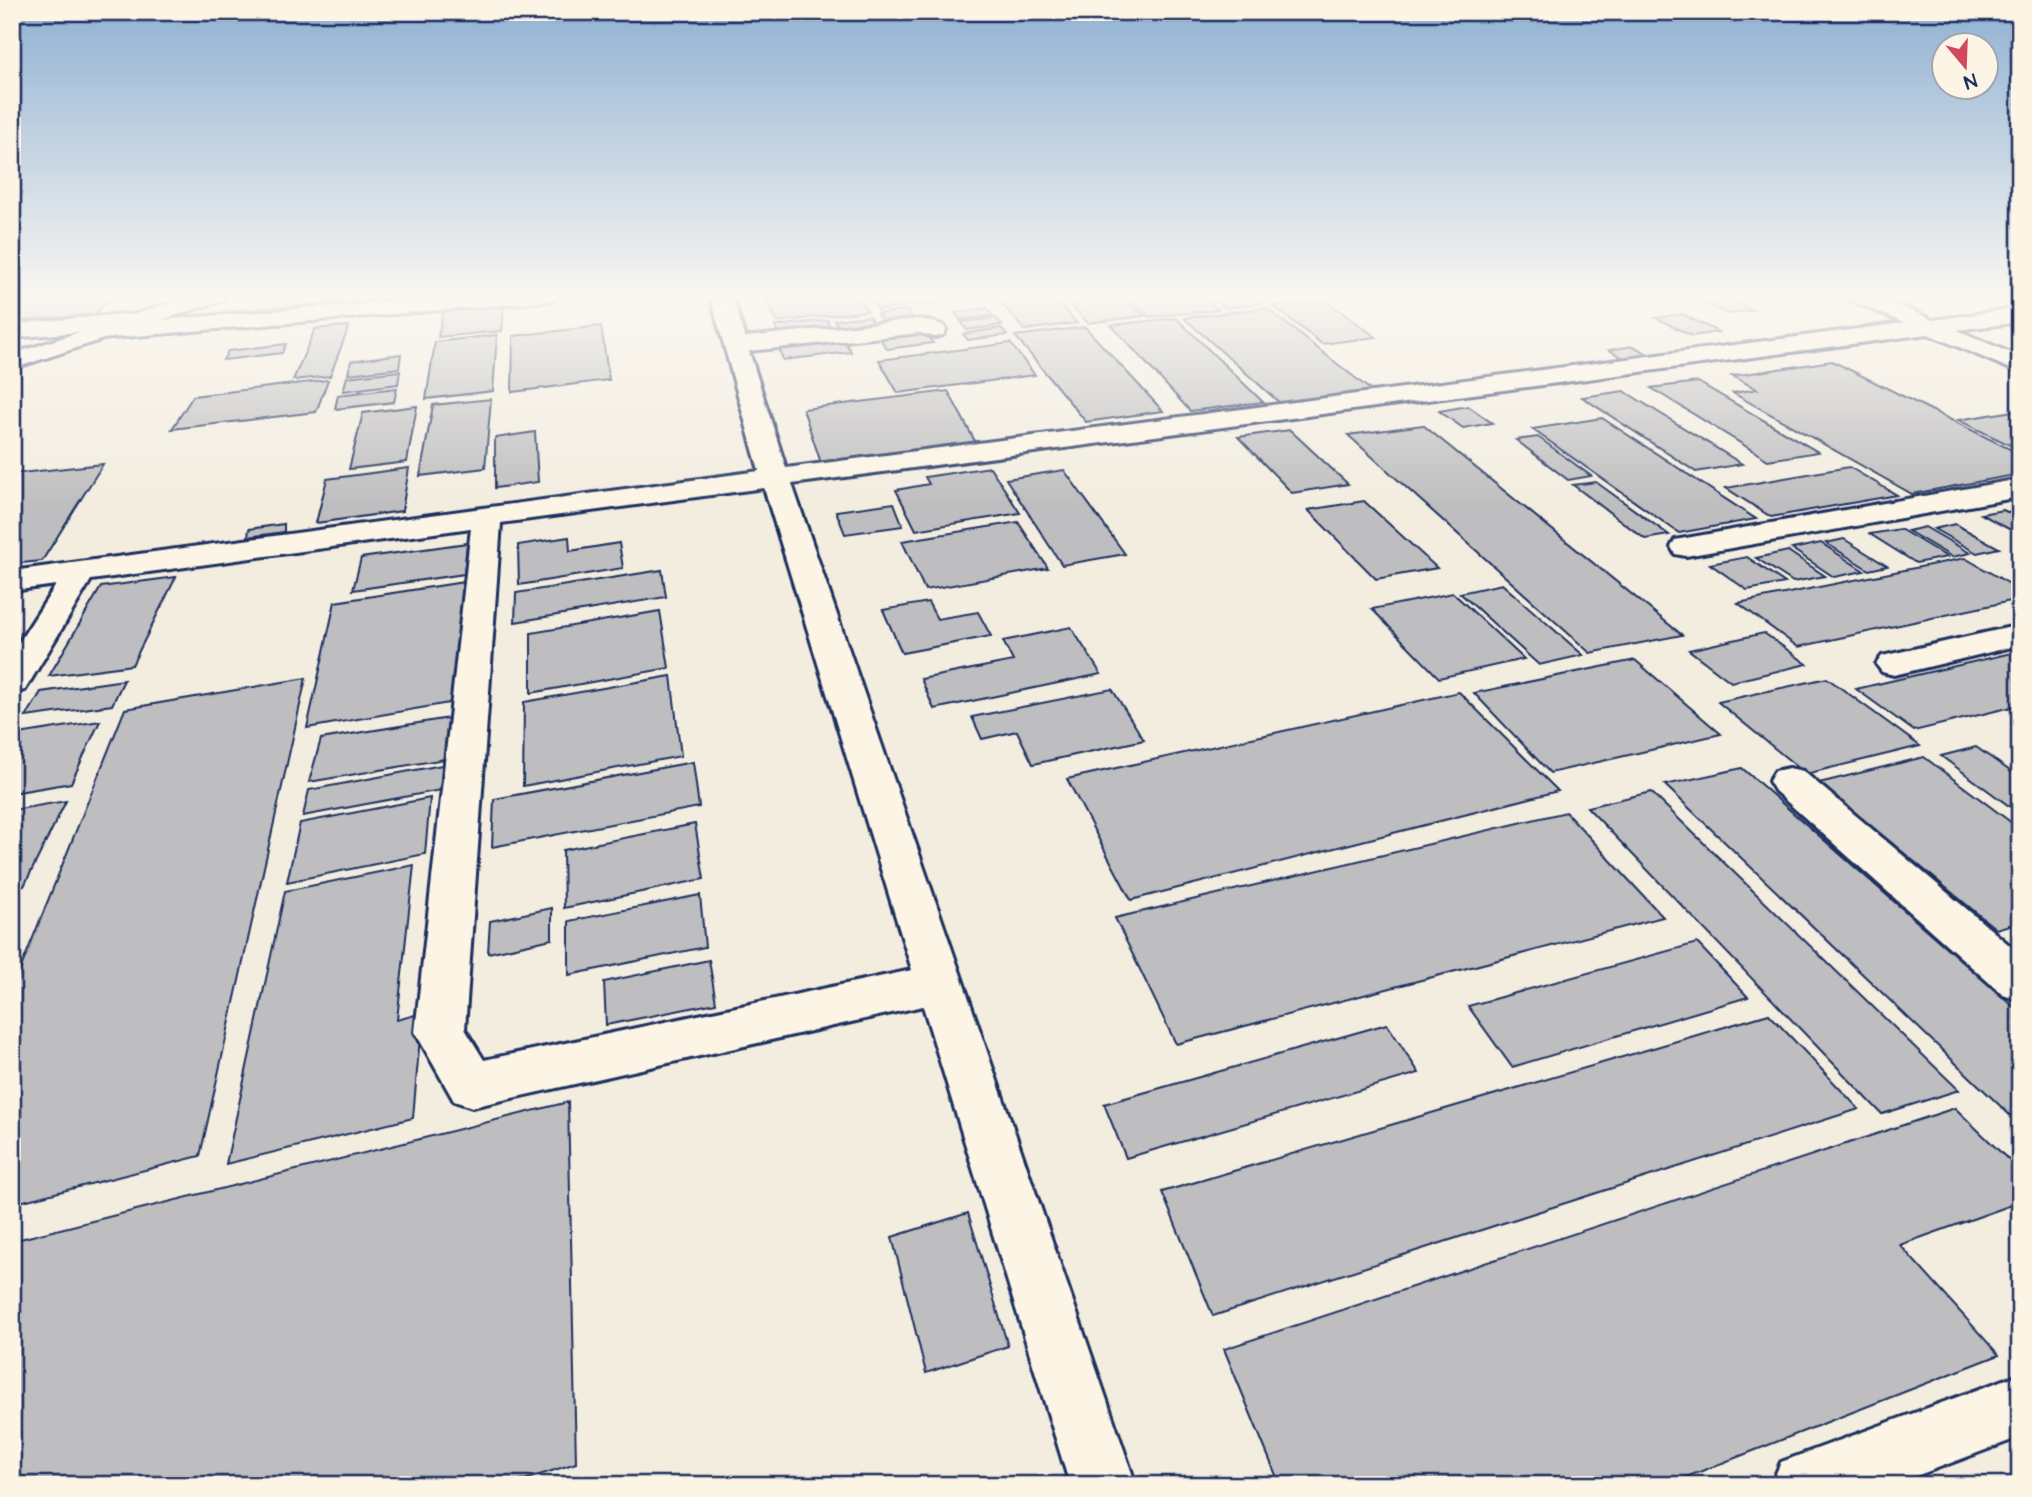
<svg xmlns="http://www.w3.org/2000/svg" width="2032" height="1497" font-family="'Architects Daughter',sans-serif">
	<style>
		.lines { fill: none; stroke-linecap: round; stroke-linejoin: round }
		.stream { fill: #707a91; fill-rule: evenodd }
		.building { fill: #bebec0; stroke: #1b2f5e; stroke-width: 2 }
		.minor-casing { stroke: #1b2f5e; stroke-width: 6 }
		.major-casing { stroke: #1b2f5e; stroke-width: 6 }
		.minor { fill: #fcf5e5; fill-rule: evenodd }
		.major { fill: #fcf5e5; fill-rule: evenodd }
	</style>
	<rect width="100%" height="100%" fill="#f3ede0"/>
	<filter id="ink" filterUnits="userSpaceOnUse"><feTurbulence type="fractalNoise" baseFrequency=".0143" numOctaves="2"/><feDisplacementMap in="SourceGraphic" scale="14" xChannelSelector="R" yChannelSelector="G"/><feConvolveMatrix kernelMatrix="1 2 1 2 8 2 1 2 1" color-interpolation-filters="sRGB"/></filter>
	<g filter="url(#ink)">
		<g class="lines">
			<polygon class="stream" points="416,295 452,295 448,298 223,316 218,313 223,310"/>
		</g>
		<g class="building">
			<polygon points="764,295 856,295 867,311 777,322"/>
			<polygon points="869,295 977,295 979,298 878,310"/>
			<polygon points="995,295 1051,295 1077,323 1024,330"/>
			<polygon points="1061,295 1121,295 1144,316 1088,323"/>
			<polygon points="1127,295 1202,295 1218,310 1149,317"/>
			<polygon points="1211,295 1255,295 1265,303 1225,308"/>
			<polygon points="1543,295 1597,295 1552,300"/>
			<polygon points="111,296 93,317 12,324 12,305 23,301"/>
			<polygon points="1325,300 1376,337 1322,344 1273,306"/>
			<polygon points="1730,300 1753,310 1728,314 1705,303"/>
			<polygon points="504,306 502,331 438,337 443,312"/>
			<polygon points="987,308 993,316 960,320 955,313"/>
			<polygon points="1266,308 1372,391 1281,404 1184,318"/>
			<polygon points="907,310 913,320 884,323 877,314"/>
			<polygon points="1682,314 1718,332 1692,336 1656,318"/>
			<polygon points="869,316 874,324 839,328 834,320"/>
			<polygon points="996,318 1002,325 967,330 961,322"/>
			<polygon points="1176,318 1263,402 1190,411 1111,325"/>
			<polygon points="827,320 832,330 779,336 775,326"/>
			<polygon points="349,326 330,376 293,380 315,329"/>
			<polygon points="601,326 609,380 512,392 513,336"/>
			<polygon points="1085,327 1163,411 1086,422 1015,336"/>
			<polygon points="1001,328 1007,335 968,340 963,334"/>
			<polygon points="924,331 933,343 887,349 879,337"/>
			<polygon points="497,335 493,391 426,399 435,342"/>
			<polygon points="845,341 851,352 783,360 779,348"/>
			<polygon points="1010,343 1035,375 898,393 879,360"/>
			<polygon points="286,344 282,353 223,360 228,351"/>
			<polygon points="1633,346 1650,355 1625,359 1609,350"/>
			<polygon points="401,354 399,368 348,374 351,361"/>
			<polygon points="1832,361 2020,454 2020,474 1912,494 1733,393 1757,389 1732,376"/>
			<polygon points="400,371 398,384 343,391 347,377"/>
			<polygon points="328,380 316,412 172,429 193,396"/>
			<polygon points="1698,382 1818,452 1768,460 1651,388"/>
			<polygon points="397,388 394,402 335,409 338,395"/>
			<polygon points="948,391 976,443 821,463 803,409"/>
			<polygon points="1624,391 1742,464 1696,472 1582,397"/>
			<polygon points="491,399 485,468 420,476 433,405"/>
			<polygon points="417,406 407,462 349,469 363,413"/>
			<polygon points="1468,406 1492,423 1463,428 1439,411"/>
			<polygon points="2020,410 2020,450 1958,420"/>
			<polygon points="1602,418 1756,519 1679,533 1532,429"/>
			<polygon points="1423,425 1682,635 1590,653 1348,435"/>
			<polygon points="1290,430 1348,484 1292,493 1238,437"/>
			<polygon points="535,432 538,482 495,488 495,438"/>
			<polygon points="1538,437 1591,476 1568,480 1516,440"/>
			<polygon points="103,464 42,561 12,564 12,474"/>
			<polygon points="990,467 1020,513 916,530 896,490 929,484 925,477"/>
			<polygon points="1849,467 1897,495 1771,517 1726,488"/>
			<polygon points="409,468 402,511 316,523 327,479"/>
			<polygon points="1064,470 1125,554 1062,565 1006,479"/>
			<polygon points="1596,482 1669,535 1645,539 1573,485"/>
			<polygon points="1364,501 1437,568 1376,579 1308,510"/>
			<polygon points="894,503 903,526 845,534 836,511"/>
			<polygon points="2003,510 2020,518 2020,535 1981,514"/>
			<polygon points="1018,522 1048,568 925,590 902,541"/>
			<polygon points="284,524 284,532 248,537 249,529"/>
			<polygon points="1955,524 1999,548 1977,553 1934,529"/>
			<polygon points="1925,527 1970,553 1952,557 1908,531"/>
			<polygon points="1900,529 1947,557 1916,563 1870,534"/>
			<polygon points="569,537 570,551 619,543 623,568 519,585 518,545"/>
			<polygon points="1844,539 1887,566 1869,570 1826,543"/>
			<polygon points="467,543 464,574 353,590 361,558"/>
			<polygon points="1821,543 1864,571 1834,577 1792,549"/>
			<polygon points="1788,551 1825,576 1793,582 1756,558"/>
			<polygon points="1747,557 1785,583 1747,590 1710,564"/>
			<polygon points="1965,558 2020,590 2020,599 1798,647 1738,603"/>
			<polygon points="662,570 666,597 515,622 516,593"/>
			<polygon points="176,577 132,665 49,676 101,587"/>
			<polygon points="464,582 455,702 307,728 335,602"/>
			<polygon points="1502,584 1583,655 1539,665 1460,593"/>
			<polygon points="1453,593 1524,659 1439,678 1372,609"/>
			<polygon points="928,602 937,619 978,612 991,636 902,653 883,610"/>
			<polygon points="660,611 669,668 531,693 531,633"/>
			<polygon points="1071,627 1101,674 934,709 921,679 1013,661 1003,641"/>
			<polygon points="1764,633 1807,664 1731,682 1689,650"/>
			<polygon points="2020,651 2020,705 1914,731 1856,689"/>
			<polygon points="1635,660 1721,734 1550,773 1474,693"/>
			<polygon points="671,676 681,756 523,786 524,702"/>
			<polygon points="306,678 200,1156 12,1204 12,990 125,709"/>
			<polygon points="1827,678 1920,746 1806,774 1718,702"/>
			<polygon points="124,680 112,705 26,717 41,692"/>
			<polygon points="1112,689 1144,740 1033,764 1017,731 982,739 972,717"/>
			<polygon points="1459,692 1558,791 1131,900 1067,779"/>
			<polygon points="455,717 451,758 309,782 321,739"/>
			<polygon points="100,721 71,783 12,793 12,735"/>
			<polygon points="1976,747 2020,778 2020,814 1941,756"/>
			<polygon points="1924,757 2020,829 2020,922 1996,929 1819,783"/>
			<polygon points="693,762 699,807 492,847 494,799"/>
			<polygon points="442,765 441,790 303,816 309,790"/>
			<polygon points="1742,768 2020,1012 2020,1118 2015,1120 1665,785"/>
			<polygon points="1651,792 1959,1090 1882,1114 1587,807"/>
			<polygon points="430,798 425,854 287,882 300,823"/>
			<polygon points="66,801 24,886 12,888 12,810"/>
			<polygon points="1566,812 1663,917 1176,1044 1115,918"/>
			<polygon points="695,824 704,879 564,908 563,850"/>
			<polygon points="414,865 397,1020 422,1013 413,1118 226,1164 285,891"/>
			<polygon points="700,895 705,947 569,975 569,921"/>
			<polygon points="552,908 552,939 488,953 490,921"/>
			<polygon points="1697,943 1748,997 1512,1067 1468,1006"/>
			<polygon points="709,960 716,1003 606,1025 604,982"/>
			<polygon points="1769,1014 1859,1109 1213,1316 1162,1192"/>
			<polygon points="1387,1024 1419,1073 1126,1158 1104,1104"/>
			<polygon points="568,1102 576,1463 509,1485 12,1485 12,1241"/>
			<polygon points="1955,1108 2020,1171 2020,1202 1900,1245 1999,1355 1666,1485 1280,1485 1224,1349"/>
			<polygon points="968,1213 1008,1346 926,1373 892,1237"/>
		</g>
		<g class="lines">
			<g class="minor-casing">
				<g id="minor">
					<polygon points="469,295 557,295 554,300 546,301 100,339 92,337 89,331 12,338 12,324 125,314 133,316 135,322"/>
					<path d="M710,295H732L745,337L920,319L943,325L946,330L943,335L935,337L920,333L749,351L786,468L1904,323L1850,300L1847,295H1876L1933,320L2020,308V322L1957,330L2020,357V373L1928,334L792,484L1136,1485H1070L923,1006L472,1107L454,1101L415,1032L471,528L91,580L25,690L12,693V653L56,585L12,591V571L759,471ZM764,488L912,970L484,1060L465,1029L501,523Z"/>
					<polygon points="2020,479 2020,497 1686,556 1675,554 1671,547 1675,540 1686,538"/>
					<polygon points="2020,625 2020,645 1894,675 1882,672 1876,664 1882,656"/>
					<polygon points="1789,768 1803,771 2020,954 2020,1001 2003,995 1775,791 1769,781 1775,771"/>
					<polygon points="2020,1374 2020,1437 1892,1485 1771,1485 1781,1462"/>
				</g>
			</g>
			<g class="major-casing">
				<polygon id="major" points="194,295 226,295 223,300 12,369 12,354"/>
			</g>
			<use href="#minor" class="minor"/>
			<use href="#major" class="major"/>
		</g>
	</g>
	<linearGradient id="sky" x2="0" y2="1"><stop stop-color="#8fb1d3"/><stop offset="0.59" stop-color="#faf7f1"/><stop offset="1" stop-color="#faf7f1" stop-opacity="0"/></linearGradient>
	<rect width="2032" height="504" fill="url(#sky)"/>
	<rect width="2032" height="1497" fill="none" stroke="#fcf5e5" stroke-width="42"/>
	<rect x="21" y="21" width="1990" height="1455" fill="none" stroke="#1b2f5e" stroke-width="2.5" filter="url(#ink)"/>
	<g transform="translate(1965 66) rotate(161)"><circle r="33" fill="#fcf5e5" stroke="#a2a6af" stroke-width="2"/>
	<path d="M0-5L12 26L0 18L-12 26Z" fill="#d1495b"/>
	<text y="-10" font-size="19" font-weight="bold" text-anchor="middle" fill="#1b2f5e">N</text>
	</g>
</svg>
